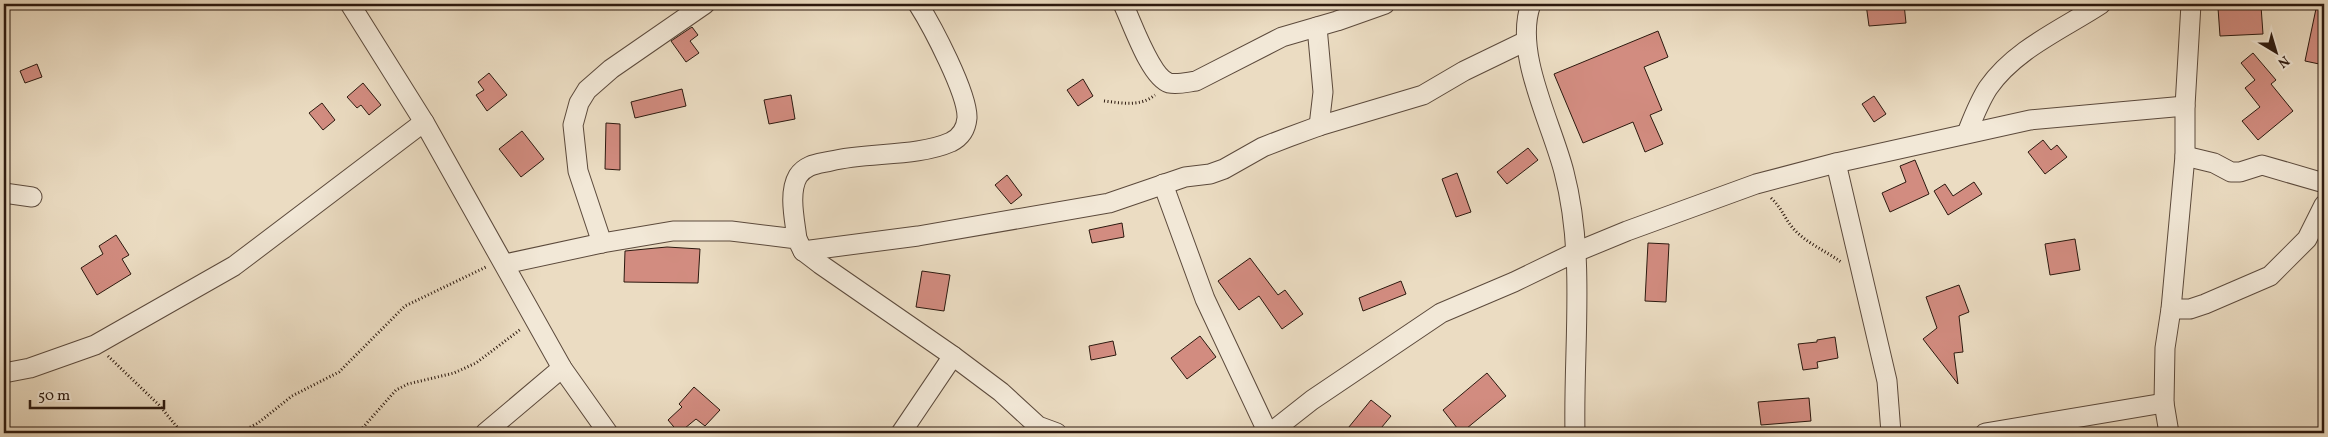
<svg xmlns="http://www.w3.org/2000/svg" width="2328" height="437" font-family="Vollkorn,serif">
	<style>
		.building { fill: #d28c80; stroke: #2c190f }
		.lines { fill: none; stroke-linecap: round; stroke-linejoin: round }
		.street-casing { stroke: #5c4a3c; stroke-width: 21 }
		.path { stroke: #2c190f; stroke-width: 3; stroke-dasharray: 1 2.5; stroke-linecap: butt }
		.street { stroke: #f2e8d7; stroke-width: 19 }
	</style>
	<rect width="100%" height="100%" fill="#ebdcc2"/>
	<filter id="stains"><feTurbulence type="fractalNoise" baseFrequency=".004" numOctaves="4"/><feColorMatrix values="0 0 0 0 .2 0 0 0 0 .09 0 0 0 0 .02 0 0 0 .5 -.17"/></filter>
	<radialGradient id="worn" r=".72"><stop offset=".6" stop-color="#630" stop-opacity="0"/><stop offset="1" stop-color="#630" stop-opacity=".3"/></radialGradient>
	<g class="building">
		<polygon points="1866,4 1904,4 1906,23 1869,26"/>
		<polygon points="2317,4 2324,4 2324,65 2305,61"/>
		<polygon points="2261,6 2263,34 2220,36 2218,8"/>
		<polygon points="692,27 698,35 690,41 699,53 686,62 671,41"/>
		<polygon points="1658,31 1668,57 1644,67 1662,110 1650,115 1663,144 1645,152 1633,122 1583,143 1554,74"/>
		<polygon points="2253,53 2276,80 2271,84 2293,111 2258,140 2242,121 2260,107 2245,88 2255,80 2241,63"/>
		<polygon points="37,64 42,77 25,83 20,71"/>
		<polygon points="489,73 507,95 487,111 476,95 484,90 478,82"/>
		<polygon points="1083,79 1093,96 1078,106 1067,90"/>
		<polygon points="363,83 381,105 369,115 361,105 357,108 347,97"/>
		<polygon points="682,89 686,106 635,118 631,102"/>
		<polygon points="791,95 795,119 769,124 764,100"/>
		<polygon points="1874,96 1886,114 1874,122 1862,104"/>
		<polygon points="322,103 335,120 323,130 309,113"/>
		<polygon points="606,123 620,124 620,170 605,169"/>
		<polygon points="522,131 544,159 521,177 499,149"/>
		<polygon points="2043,140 2051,150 2057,145 2067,157 2045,174 2028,152"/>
		<polygon points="1528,148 1538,160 1507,184 1497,172"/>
		<polygon points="1915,160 1929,194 1890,212 1882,193 1906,182 1900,166"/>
		<polygon points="1457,173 1471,212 1456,217 1442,179"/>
		<polygon points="1007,175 1022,195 1011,204 995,185"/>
		<polygon points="1974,182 1982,194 1948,215 1934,191 1945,184 1953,196"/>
		<polygon points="1122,223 1124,237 1092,243 1089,230"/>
		<polygon points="116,235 129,255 122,259 131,274 97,295 81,268 103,254 99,246"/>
		<polygon points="2075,239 2080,270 2050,275 2045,244"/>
		<polygon points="1648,243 1669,244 1666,302 1645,301"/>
		<polygon points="667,247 700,249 698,283 624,282 625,251"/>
		<polygon points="1250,258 1278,295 1285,290 1303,314 1282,329 1259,296 1239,310 1218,281"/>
		<polygon points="922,271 950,275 944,311 916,307"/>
		<polygon points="1401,281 1406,294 1363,311 1359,298"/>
		<polygon points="1959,285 1969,312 1959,316 1963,352 1954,353 1958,384 1923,339 1937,328 1926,297"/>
		<polygon points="1200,336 1216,357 1187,379 1171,358"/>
		<polygon points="1835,337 1838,358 1817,362 1818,368 1803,370 1798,344 1817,342 1817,340"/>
		<polygon points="1113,341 1116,355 1091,360 1089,346"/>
		<polygon points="1487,373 1506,396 1461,433 1443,410"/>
		<polygon points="694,387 720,410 705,426 696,419 679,433 668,420 682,407 679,404"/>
		<polygon points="1809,398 1811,421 1761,425 1758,402"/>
		<polygon points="1371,400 1391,416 1377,433 1344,433"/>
	</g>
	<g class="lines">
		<g class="street-casing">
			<g id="street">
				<polyline points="350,4 424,122 562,368 608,433"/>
				<path d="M1123,4C1132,22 1150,77 1169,83C1178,85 1188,82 1196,81L1282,37L1337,21L1385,4"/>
				<path d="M1531,4C1513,52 1552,124 1564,172C1586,256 1573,347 1575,433"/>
				<polyline points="1317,27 1323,92 1319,126"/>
				<path d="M1967,133C1973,118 1979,102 1988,88C2015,49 2063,29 2101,4"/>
				<polyline points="2185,156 2214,163 2231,172 2240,172 2262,165 2324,183"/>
				<polyline points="1836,163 1887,381 1891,433"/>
				<polyline points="1163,184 1205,299 1268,433"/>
				<polyline points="4,193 32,197"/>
				<path d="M797,239C795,221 788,193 798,176C806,164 818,164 831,161C868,152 917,157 951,142C961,137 966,129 967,118C968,94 932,26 918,4"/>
				<polyline points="602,243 578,171 573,125 579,103 587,90 611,69 705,4"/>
				<polyline points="803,251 820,264 953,356 1001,392 1038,426 1057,433"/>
				<polyline points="505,264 602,243 673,231 731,231 797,239 803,251 918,236 1109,203 1185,177 1210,174 1224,169 1263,147 1289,137 1319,126 1423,95 1464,71 1526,41"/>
				<polyline points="2171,309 2190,309 2205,304 2270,276 2307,239 2324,205"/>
				<polyline points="4,373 30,368 95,345 234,266 424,122"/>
				<polyline points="485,433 562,368"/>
				<polyline points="901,433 953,356"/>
				<polyline points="1270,433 1312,400 1441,313 1514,282 1576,252 1627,231 1756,184 1836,163 2030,120 2185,106"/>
				<polyline points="1985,433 2164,403"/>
				<polyline points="2169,433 2164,403 2165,348 2171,309 2185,156 2185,106 2191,4"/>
			</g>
		</g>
		<g class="path">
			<polyline points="1547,8 1558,4"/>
			<path d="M1104,101C1122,103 1140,107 1155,95"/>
			<path d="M1771,198C1781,207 1784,217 1792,227C1804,242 1826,251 1841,262"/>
			<polyline points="108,356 159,405 182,433"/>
			<polyline points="230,433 245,430 258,423 292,396 339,372 405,306 486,267"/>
			<polyline points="358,433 396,390 408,384 454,373 476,363 521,329"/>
		</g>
		<use href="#street" class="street"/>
	</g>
	<rect width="2328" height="437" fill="none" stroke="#ebdcc2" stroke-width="20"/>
	<rect x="5" y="5" width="2318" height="427" fill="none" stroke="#2c190f" stroke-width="2.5"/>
	<rect x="10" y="10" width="2308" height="417" fill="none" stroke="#2c190f"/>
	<g transform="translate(2276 52) rotate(142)" stroke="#f2e8d7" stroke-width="4" paint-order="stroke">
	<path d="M0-4L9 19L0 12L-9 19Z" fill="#2c190f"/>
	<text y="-8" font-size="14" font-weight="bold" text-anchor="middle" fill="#2c190f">N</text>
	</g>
	<path d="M30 400v8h134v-8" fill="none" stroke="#2c190f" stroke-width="2.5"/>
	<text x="38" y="400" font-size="15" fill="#2c190f" stroke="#f2e8d7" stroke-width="4" paint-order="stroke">50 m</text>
	<rect width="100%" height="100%" filter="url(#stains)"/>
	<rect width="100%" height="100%" fill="url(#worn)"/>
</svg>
